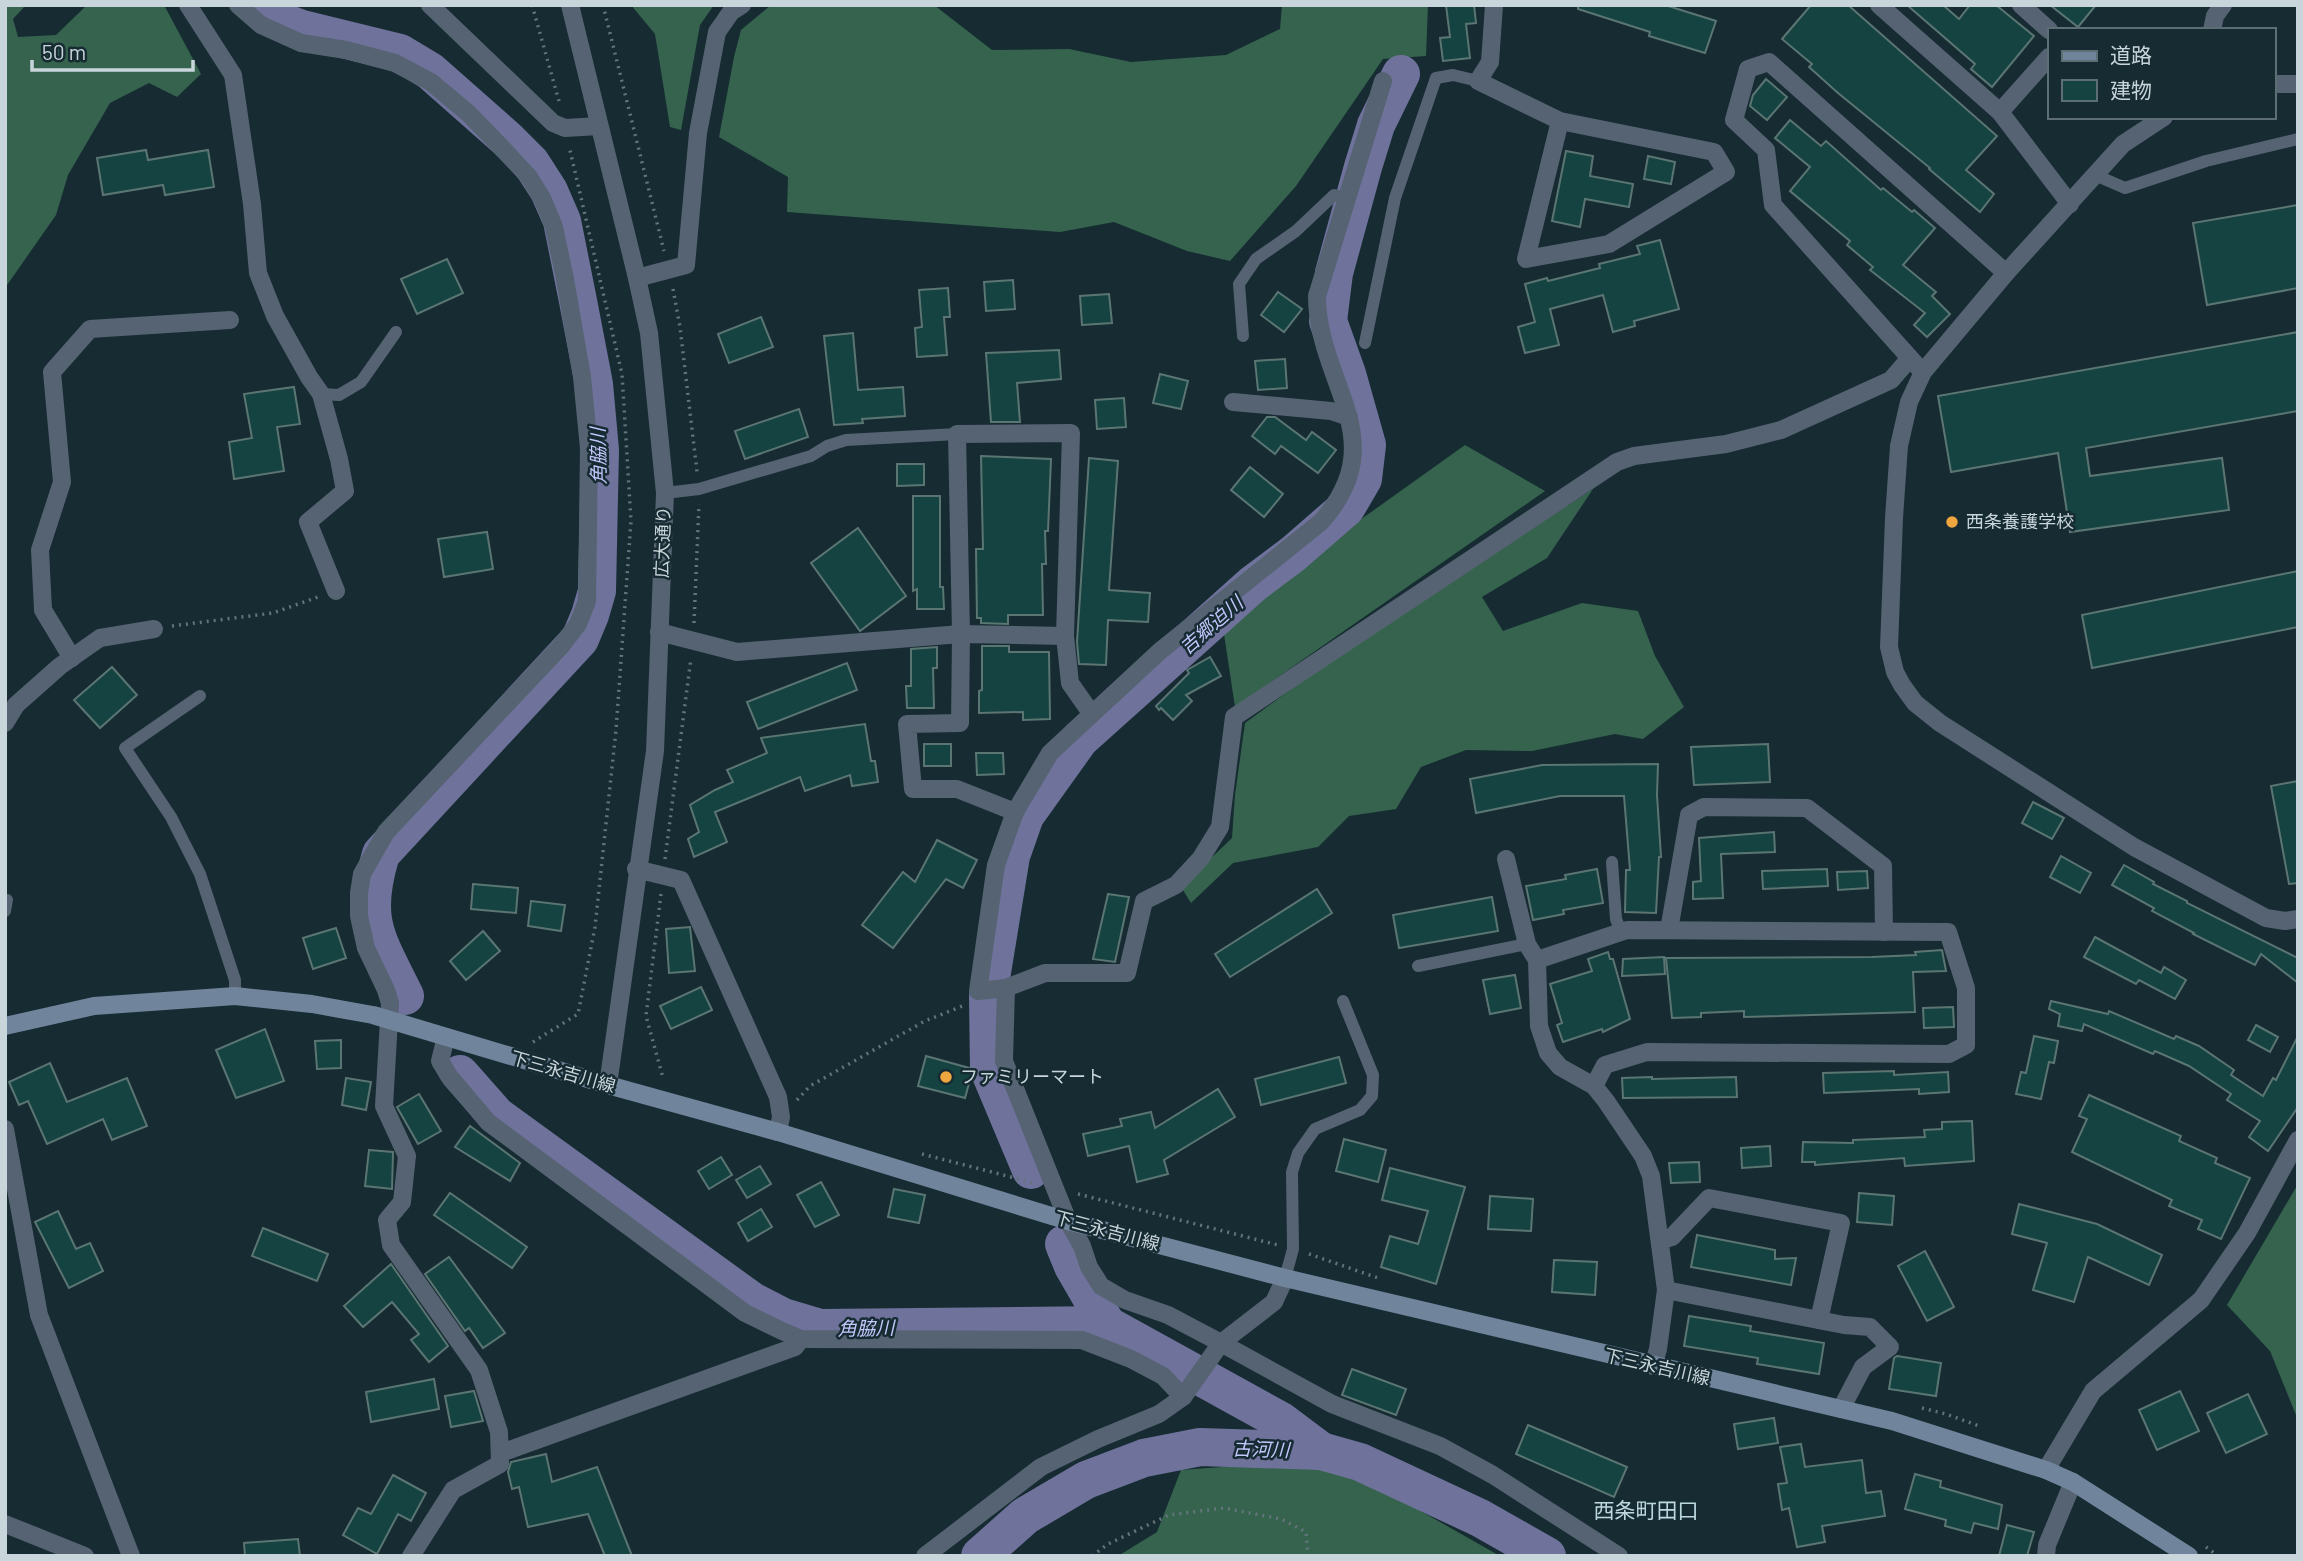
<svg xmlns="http://www.w3.org/2000/svg" width="2303" height="1561" font-family="Barlow,'Noto Sans JP',sans-serif">
	<style>
		.forest { fill: #35634d }
		.lines { fill: none; stroke-linecap: round; stroke-linejoin: round }
		.river { stroke: #6f729b; stroke-width: 38 }
		.building { fill: #144341; stroke: #5b7573; stroke-width: 2 }
		.path { stroke: #63757b; stroke-width: 3.5; stroke-dasharray: 2 5; stroke-linecap: butt }
		.service { stroke: #566372; stroke-width: 12 }
		.minor { stroke: #566372; stroke-width: 18 }
		.tertiary { stroke: #566372; stroke-width: 18 }
		.secondary { stroke: #70859c; stroke-width: 18 }
		.poi-dot { fill: #f0a63e; stroke: #162b32; stroke-width: 2.5 }
		.labels { text-anchor: middle; stroke-width: 5; stroke-linejoin: round; paint-order: stroke }
		.poi-label { font-size: 18px; fill: #c8d5da; stroke: #162b32; text-anchor: start }
		.street-label { font-size: 18px; fill: #c8d5da; stroke: #162b32 }
		.water-label { font-size: 19px; font-style: italic; fill: #c3c7fc; stroke: #162b32 }
		.quarter-label { font-size: 21px; fill: #bdd7e0; stroke: #162b32 }
	</style>
	<rect width="100%" height="100%" fill="#162b32"/>
	<g class="forest">
		<polygon points="5,5 26,5 13,19 18,37 56,35 87,5 164,5 201,74 177,97 149,83 110,103 68,175 56,215 5,288"/>
		<polygon points="631,5 714,5 700,25 681,130 670,127 655,34"/>
		<polygon points="771,5 934,5 992,50 1069,49 1131,62 1226,55 1280,29 1282,5 1428,5 1426,56 1383,59 1296,186 1230,261 1187,251 1114,222 1060,232 787,212 788,177 719,137 734,57 741,30"/>
		<polygon points="1465,445 1545,491 1235,707 1224,634 1311,555"/>
		<polygon points="1593,489 1547,558 1482,597 1503,631 1582,603 1638,611 1655,656 1684,707 1643,739 1615,734 1532,751 1466,750 1421,767 1396,809 1349,816 1318,847 1233,863 1191,903 1181,887 1232,838 1235,795 1245,723 1356,642"/>
		<polygon points="2298,1184 2298,1420 2270,1351 2227,1305"/>
		<polygon points="1236,1466 1307,1467 1359,1476 1500,1556 1118,1556 1157,1532 1181,1470"/>
	</g>
	<g class="lines">
		<g class="river">
			<path d="M255,5L270,17L302,29L400,53L430,71L507,139L531,163L549,191L562,221L578,301L594,384L600,450L597,591L590,615L580,639L381,854C361,920 376,937 405,996"/>
			<polyline points="460,1074 497,1116 752,1301 783,1317 820,1328 1107,1325 1281,1421 1321,1451"/>
			<polyline points="1031,1170 989,1070 988,997 1011,856 1025,816 1080,739 1253,584 1293,554 1346,508 1363,479 1367,445 1347,374 1328,321 1334,273 1363,167 1376,125 1401,74"/>
			<polyline points="1064,1244 1073,1266 1107,1325"/>
			<polyline points="980,1556 1025,1516 1086,1480 1144,1458 1200,1447 1321,1451 1360,1462 1480,1518 1547,1556"/>
		</g>
	</g>
	<g class="building">
		<polygon points="1446,5 1474,5 1476,23 1466,24 1470,58 1443,61 1440,38 1450,37"/>
		<polygon points="1578,5 1665,5 1716,21 1705,53 1649,36 1650,32 1578,9"/>
		<polygon points="1811,5 1848,5 1997,136 1966,170 1994,194 1980,212 1929,169 1930,168 1838,93 1809,67 1812,64 1782,39"/>
		<polygon points="1907,5 1943,5 1959,19 1970,5 1996,5 2034,36 1992,87 1971,69 1975,64"/>
		<polygon points="2050,5 2096,5 2078,27"/>
		<polygon points="1766,79 1787,97 1767,120 1750,106 1753,95"/>
		<polygon points="1790,120 1821,146 1826,141 1881,190 1883,188 1912,212 1914,210 1935,228 1903,265 1936,292 1932,296 1950,314 1927,337 1914,325 1925,313 1870,270 1873,267 1847,245 1850,241 1790,191 1810,167 1775,138"/>
		<polygon points="146,150 148,160 208,150 214,187 165,195 163,185 103,195 97,158"/>
		<polygon points="1566,151 1593,156 1590,176 1633,184 1629,207 1585,199 1580,227 1552,221"/>
		<polygon points="1648,156 1675,162 1671,184 1644,179"/>
		<polygon points="2298,205 2298,288 2207,305 2193,223"/>
		<polygon points="1660,240 1679,309 1634,321 1635,326 1613,332 1603,295 1550,309 1559,345 1525,353 1518,327 1535,322 1525,284 1547,278 1548,281 1600,268 1599,264 1640,254 1637,246"/>
		<polygon points="447,259 463,293 417,314 401,279"/>
		<polygon points="1013,280 1015,309 986,311 984,282"/>
		<polygon points="948,288 950,317 944,317 947,355 917,357 915,328 922,327 919,290"/>
		<polygon points="1278,292 1302,309 1284,332 1261,315"/>
		<polygon points="1109,294 1112,323 1082,325 1080,296"/>
		<polygon points="761,317 773,347 729,363 718,334"/>
		<polygon points="2298,332 2298,411 2086,448 2090,476 2222,458 2229,510 2070,532 2058,453 1951,472 1938,396"/>
		<polygon points="853,333 858,390 903,387 905,416 862,419 863,423 834,425 824,336"/>
		<polygon points="1059,350 1061,379 1017,383 1020,422 991,422 986,353"/>
		<polygon points="1285,359 1287,388 1258,390 1255,361"/>
		<polygon points="1160,374 1188,381 1181,409 1153,403"/>
		<polygon points="294,387 300,424 277,427 284,471 234,479 229,442 252,438 244,394"/>
		<polygon points="1124,398 1126,427 1097,429 1095,400"/>
		<polygon points="799,409 808,437 745,459 735,431"/>
		<polygon points="1267,417 1275,417 1306,440 1312,432 1336,450 1318,473 1281,446 1275,454 1252,436"/>
		<polygon points="981,456 1051,459 1048,531 1045,531 1046,564 1042,564 1043,615 1008,615 1008,624 981,623 981,618 977,618 976,549 983,549"/>
		<polygon points="1089,458 1118,461 1109,590 1150,593 1148,622 1108,620 1106,665 1079,664 1077,642"/>
		<polygon points="897,464 924,464 924,485 897,486"/>
		<polygon points="1250,467 1283,494 1264,517 1231,490"/>
		<polygon points="913,496 940,496 940,587 943,587 944,609 917,609 917,589 913,591"/>
		<polygon points="858,528 906,596 860,631 811,563"/>
		<polygon points="487,532 493,569 444,577 438,539"/>
		<polygon points="2298,571 2298,627 2092,668 2082,615"/>
		<polygon points="982,646 1009,646 1009,652 1049,652 1050,719 1023,720 1023,712 979,713 979,691 982,690"/>
		<polygon points="937,647 937,668 933,668 934,708 907,708 906,686 911,686 911,649"/>
		<polygon points="1210,657 1221,676 1186,695 1192,701 1173,720 1161,708 1159,710 1156,706 1189,673 1187,670"/>
		<polygon points="847,663 857,690 758,729 747,702"/>
		<polygon points="112,667 137,695 100,728 74,700"/>
		<polygon points="865,724 871,761 875,761 878,782 852,786 850,775 805,791 800,777 715,812 727,842 694,857 688,839 699,832 690,805 715,790 733,782 727,770 767,753 761,738"/>
		<rect x="924" y="744" width="27" height="22"/>
		<polygon points="1768,744 1770,782 1694,785 1691,747"/>
		<polygon points="976,753 1003,753 1004,774 977,775"/>
		<polygon points="1658,764 1657,795 1661,857 1659,857 1656,913 1625,912 1626,870 1630,870 1624,796 1560,796 1476,813 1470,779 1542,765"/>
		<polygon points="2298,781 2298,883 2289,884 2271,786"/>
		<polygon points="2033,802 2064,818 2052,839 2022,823"/>
		<polygon points="1774,832 1775,852 1721,854 1723,898 1693,899 1693,882 1701,881 1699,838"/>
		<polygon points="937,840 977,860 963,888 946,879 893,948 862,925 903,872 915,882"/>
		<polygon points="2061,856 2091,873 2080,893 2050,877"/>
		<polygon points="2124,865 2154,882 2153,884 2187,901 2187,903 2298,958 2298,983 2261,954 2255,965 2193,934 2194,933 2152,911 2154,908 2112,885"/>
		<polygon points="1597,869 1603,903 1563,910 1564,914 1533,920 1526,886 1566,879 1565,875"/>
		<polygon points="1827,869 1828,886 1763,889 1762,871"/>
		<polygon points="1867,871 1868,888 1838,890 1837,872"/>
		<polygon points="473,884 518,888 516,913 471,909"/>
		<polygon points="1317,889 1332,913 1230,977 1215,954"/>
		<polygon points="1108,894 1129,897 1115,962 1093,959"/>
		<polygon points="1492,897 1498,931 1399,948 1393,915"/>
		<polygon points="531,901 565,905 561,931 528,926"/>
		<polygon points="690,927 695,971 669,973 666,929"/>
		<polygon points="336,928 346,958 313,969 303,938"/>
		<polygon points="483,931 500,951 466,980 450,961"/>
		<polygon points="2095,937 2161,973 2164,967 2186,980 2175,999 2139,980 2136,984 2084,957"/>
		<polygon points="1942,950 1946,971 1913,972 1915,1012 1744,1017 1744,1011 1701,1013 1701,1017 1672,1018 1666,958 1872,957 1916,955 1915,952"/>
		<polygon points="1608,952 1610,959 1613,959 1630,1019 1603,1032 1602,1029 1563,1042 1557,1025 1562,1023 1550,984 1592,971 1588,959"/>
		<polygon points="1664,957 1665,974 1622,976 1623,959"/>
		<polygon points="1515,975 1521,1008 1490,1014 1483,980"/>
		<polygon points="701,987 712,1010 671,1029 660,1006"/>
		<polygon points="2051,1001 2108,1014 2109,1011 2174,1039 2176,1036 2199,1046 2234,1070 2231,1075 2263,1096 2273,1078 2276,1080 2298,1036 2298,1107 2268,1151 2249,1137 2260,1121 2227,1100 2231,1094 2189,1066 2155,1051 2153,1054 2084,1024 2082,1031 2058,1026 2060,1014 2049,1009"/>
		<polygon points="1953,1007 1954,1027 1924,1028 1923,1008"/>
		<polygon points="2256,1025 2278,1037 2270,1052 2248,1040"/>
		<polygon points="265,1029 284,1081 236,1098 216,1050"/>
		<polygon points="2034,1036 2058,1041 2054,1063 2049,1062 2041,1099 2016,1094 2021,1072 2026,1073"/>
		<polygon points="341,1040 341,1068 317,1069 315,1041"/>
		<polygon points="926,1056 973,1069 965,1098 918,1086"/>
		<polygon points="1339,1057 1346,1083 1261,1105 1255,1079"/>
		<polygon points="50,1063 67,1102 127,1078 147,1126 112,1140 103,1119 47,1144 28,1101 19,1105 9,1082"/>
		<polygon points="1894,1071 1894,1075 1948,1072 1949,1092 1919,1094 1919,1089 1824,1093 1823,1073"/>
		<polygon points="1652,1077 1652,1079 1736,1077 1737,1097 1623,1098 1622,1078"/>
		<polygon points="346,1078 371,1082 366,1110 342,1105"/>
		<polygon points="1218,1089 1235,1117 1164,1160 1168,1174 1137,1182 1129,1146 1088,1156 1083,1134 1122,1126 1120,1119 1151,1112 1155,1128"/>
		<polygon points="419,1094 441,1131 418,1144 397,1107"/>
		<polygon points="2089,1095 2181,1136 2179,1141 2217,1158 2215,1163 2250,1178 2221,1239 2198,1229 2202,1220 2169,1206 2172,1200 2072,1152 2087,1119 2079,1116"/>
		<polygon points="1972,1121 1974,1161 1905,1166 1904,1158 1815,1165 1815,1162 1802,1162 1803,1142 1853,1143 1853,1140 1925,1137 1924,1130 1942,1129 1942,1122"/>
		<polygon points="470,1126 520,1163 510,1181 455,1147"/>
		<polygon points="1344,1139 1386,1150 1378,1182 1336,1171"/>
		<polygon points="1770,1146 1771,1166 1742,1168 1741,1148"/>
		<polygon points="369,1150 393,1152 392,1189 365,1186"/>
		<polygon points="721,1157 732,1175 709,1189 698,1171"/>
		<polygon points="1699,1162 1700,1182 1671,1183 1669,1163"/>
		<polygon points="760,1166 771,1184 747,1198 736,1180"/>
		<polygon points="1390,1168 1465,1187 1436,1284 1381,1267 1390,1236 1418,1244 1428,1211 1382,1200"/>
		<polygon points="821,1182 839,1215 815,1227 797,1195"/>
		<polygon points="894,1189 925,1195 919,1223 888,1217"/>
		<polygon points="450,1193 527,1247 512,1268 434,1215"/>
		<polygon points="1859,1193 1894,1196 1892,1225 1857,1222"/>
		<polygon points="1490,1196 1533,1199 1531,1231 1488,1229"/>
		<polygon points="2019,1204 2097,1224 2162,1255 2149,1285 2088,1257 2074,1302 2033,1290 2047,1243 2012,1234"/>
		<polygon points="761,1209 772,1227 748,1241 738,1223"/>
		<polygon points="58,1211 76,1249 90,1243 103,1271 69,1288 35,1222"/>
		<polygon points="263,1228 328,1254 317,1281 252,1256"/>
		<polygon points="1697,1235 1775,1250 1775,1259 1796,1258 1791,1285 1691,1267"/>
		<polygon points="1925,1251 1954,1307 1927,1321 1898,1266"/>
		<polygon points="449,1257 505,1333 483,1348 469,1328 465,1331 425,1274"/>
		<polygon points="1554,1260 1597,1262 1595,1295 1552,1292"/>
		<polygon points="391,1264 448,1346 429,1362 411,1340 419,1334 392,1302 363,1327 344,1306"/>
		<polygon points="1689,1316 1751,1326 1750,1331 1824,1343 1819,1374 1757,1364 1758,1358 1684,1346"/>
		<polygon points="1897,1356 1941,1363 1936,1396 1889,1389 1894,1358"/>
		<polygon points="1352,1369 1406,1389 1396,1415 1342,1395"/>
		<polygon points="434,1379 439,1409 371,1422 366,1392"/>
		<polygon points="474,1391 483,1421 451,1427 445,1396"/>
		<polygon points="2180,1391 2199,1431 2157,1450 2139,1410"/>
		<polygon points="2248,1394 2267,1434 2226,1453 2207,1413"/>
		<polygon points="1774,1418 1778,1443 1738,1449 1734,1424"/>
		<polygon points="1528,1425 1627,1467 1614,1497 1516,1454"/>
		<polygon points="1801,1444 1805,1467 1862,1460 1866,1493 1881,1491 1885,1516 1822,1526 1825,1542 1797,1547 1789,1508 1782,1510 1778,1484 1787,1483 1780,1447"/>
		<polygon points="546,1454 552,1482 597,1467 632,1556 605,1556 588,1514 528,1527 519,1487 512,1489 508,1472 511,1462"/>
		<polygon points="1915,1474 1941,1481 1940,1487 2002,1505 1998,1529 1974,1523 1971,1533 1945,1526 1946,1520 1905,1509"/>
		<polygon points="393,1475 426,1493 411,1521 398,1514 377,1554 343,1535 358,1508 371,1514"/>
		<polygon points="2007,1525 2034,1532 2027,1556 1999,1556"/>
		<polygon points="298,1539 300,1556 245,1556 244,1543"/>
	</g>
	<g class="lines">
		<g class="path">
			<polyline points="532,5 559,101"/>
			<polyline points="603,5 664,251"/>
			<polyline points="673,289 680,327 697,472"/>
			<polyline points="694,623 699,504"/>
			<polyline points="172,626 273,613 318,597"/>
			<polyline points="665,859 691,658"/>
			<polyline points="661,894 646,1016 663,1078"/>
			<polyline points="533,1042 578,1014 595,927 616,730 631,521 622,374 569,146"/>
			<polyline points="797,1100 810,1086 925,1021 965,1005"/>
			<polyline points="922,1154 1034,1183"/>
			<polyline points="1078,1194 1278,1245"/>
			<polyline points="1309,1254 1381,1279"/>
			<polyline points="1922,1408 1946,1414 1982,1427"/>
			<polyline points="2206,1547 2218,1556"/>
			<polyline points="1092,1556 1108,1544 1169,1515 1224,1508 1281,1519 1306,1532 1308,1556"/>
		</g>
		<g class="service">
			<polyline points="2095,175 2125,188 2206,161 2298,139"/>
			<polyline points="1243,336 1239,284 1256,259 1296,231 1334,195 1346,198"/>
			<polyline points="1365,343 1395,198 1436,78 1453,75 1478,81"/>
			<polyline points="321,394 339,395 361,382 396,332"/>
			<polyline points="665,493 699,489 811,456 827,446 846,440 957,434"/>
			<polyline points="200,696 125,748 171,817 200,874 235,980 235,996"/>
			<polyline points="1612,862 1616,919 1621,932"/>
			<polyline points="5,911 7,900"/>
			<polyline points="1418,966 1527,944"/>
			<polyline points="1285,1278 1293,1249 1292,1172 1298,1153 1315,1129 1360,1110 1372,1096 1373,1075 1343,1001"/>
		</g>
		<g class="minor">
			<polyline points="188,5 233,75 252,204 258,273 275,316 309,377 321,394 339,459 345,491 308,522 336,591"/>
			<polyline points="238,5 261,25 301,43 346,50 395,63 431,82 469,114 503,149 529,177 542,198 554,227 565,279 582,377 589,448 587,601 578,624 561,646 386,832 362,874 359,893 359,916 366,948 386,990 390,1003 384,1106 407,1156 402,1202 387,1220 391,1245 479,1370 499,1432 500,1464 453,1490 411,1556"/>
			<polyline points="430,5 553,123 565,128 599,126"/>
			<polyline points="1494,5 1490,62 1478,81 1560,121 1714,152 1726,172 1609,244 1526,259 1560,121"/>
			<polyline points="1879,5 2000,112 2070,204"/>
			<polyline points="2021,5 2049,30"/>
			<polyline points="2212,30 2215,16 2223,5"/>
			<path d="M1383,81L1317,296C1317,384 1395,439 1321,522L1160,651L1050,753L1015,812L996,865L978,991L1006,988L1004,1061L1068,1221L1082,1246L1089,1267L1101,1286L1125,1300L1168,1315L1221,1343L1332,1404L1440,1446L1493,1475L1619,1556"/>
			<polyline points="2273,84 2298,84"/>
			<polyline points="2000,112 2049,57"/>
			<polyline points="2164,117 2123,144 2006,273 1923,372 1909,402 1899,446 1894,518 1889,647 1895,672 1902,685 1915,703 1940,723 2134,847 2266,918 2285,921 2298,919"/>
			<polyline points="637,278 686,265 698,133 717,32 731,12 742,5"/>
			<polyline points="1918,367 1773,205 1766,150 1734,120 1748,69 1769,62 2006,273"/>
			<polyline points="1233,402 1331,411 1349,417"/>
			<polyline points="659,632 737,652 961,634 1065,636"/>
			<polyline points="72,658 43,610 40,550 62,482 52,372 90,329 230,320"/>
			<polyline points="5,723 16,705 60,666 100,638 154,629"/>
			<polyline points="1015,812 957,789 913,789 907,724 960,723 961,634 957,434 1071,433 1065,636 1070,683 1091,713"/>
			<polyline points="1506,859 1527,944 1537,960 1539,1026 1548,1053 1560,1067 1594,1086 1606,1101 1643,1156 1651,1176 1666,1290 1658,1349 1653,1366"/>
			<polyline points="636,869 681,880 778,1097 781,1117 778,1132"/>
			<polyline points="1669,930 1689,815 1704,807 1807,808 1883,866 1884,932"/>
			<polyline points="1537,960 1627,930 1948,932 1966,988 1966,1045 1949,1054 1647,1052 1605,1065 1594,1086"/>
			<polyline points="1006,988 1045,973 1127,973 1144,901 1176,885 1201,858 1220,827 1234,717 1617,462 1634,456 1726,444 1781,430 1891,380 1910,358"/>
			<polyline points="446,1037 440,1061 449,1076 488,1122 745,1313 782,1331 801,1339 1082,1340 1131,1359 1163,1376 1183,1397"/>
			<polyline points="5,1129 39,1315 131,1556"/>
			<polyline points="1661,1240 1672,1237 1709,1198 1841,1223 1819,1320"/>
			<polyline points="1666,1290 1844,1325 1870,1327 1890,1347 1863,1367 1841,1409"/>
			<polyline points="501,1453 795,1347 801,1339"/>
			<polyline points="2046,1470 2093,1391 2201,1300 2247,1233 2298,1140"/>
			<polyline points="5,1524 85,1556"/>
			<polyline points="925,1556 1041,1467 1098,1439 1159,1414 1183,1397 1221,1343 1274,1302 1285,1278"/>
			<polyline points="2046,1556 2047,1545 2073,1482"/>
		</g>
		<polyline class="tertiary" points="570,5 637,278 649,333 665,493 655,751 608,1085"/>
		<polyline class="secondary" points="5,1026 94,1006 235,996 312,1004 373,1015 608,1085 778,1132 1068,1221 1285,1278 1892,1421 2046,1470 2073,1482 2189,1556"/>
	</g>
	<g class="poi-dot">
		<circle cx="1952" cy="522" r="7"/>
		<circle cx="946" cy="1077" r="7"/>
	</g>
	<g class="labels">
		<g class="poi-label">
			<text x="1966" y="528">西条養護学校</text>
			<text x="960" y="1083">ファミリーマート</text>
		</g>
		<g class="street-label">
			<text transform="translate(663 542) rotate(-88)" y="6">広大通り</text>
			<text transform="translate(563 1072) rotate(16)" y="6">下三永吉川線</text>
			<text transform="translate(1107 1231) rotate(15)" y="6">下三永吉川線</text>
			<text transform="translate(1657 1367) rotate(13)" y="6">下三永吉川線</text>
		</g>
		<g class="water-label">
			<text transform="translate(598 456) rotate(-91)" y="7">角脇川</text>
			<text transform="translate(1211 625) rotate(-41)" y="7">吉郷迫川</text>
			<text transform="translate(866 1328) rotate(-1)" y="7">角脇川</text>
			<text transform="translate(1261 1449) rotate(2)" y="7">古河川</text>
		</g>
		<g class="quarter-label">
			<text x="1646" y="1518">西条町田口</text>
		</g>
	</g>
	<rect width="2303" height="1561" fill="none" stroke="#c8d5da" stroke-width="14"/>
	<rect x="2048" y="28" width="228" height="91" fill="#162b32" stroke="#5d6f75" stroke-width="2"/>
	<rect x="2062" y="51" width="35" height="10" fill="#70859c" stroke="#5d6f75" stroke-width="2"/>
	<text x="2110" y="63" font-size="21" fill="#c8d5da">道路</text>
	<rect x="2062" y="80" width="35" height="21" fill="#144341" stroke="#5d6f75" stroke-width="2"/>
	<text x="2110" y="98" font-size="21" fill="#c8d5da">建物</text>
	<path d="M32 60v10h161v-10" fill="none" stroke="#c8d5da" stroke-width="3.5"/>
	<text x="42" y="60" font-size="21" fill="#c8d5da" stroke="#162b32" stroke-width="5" paint-order="stroke">50 m</text>
</svg>
